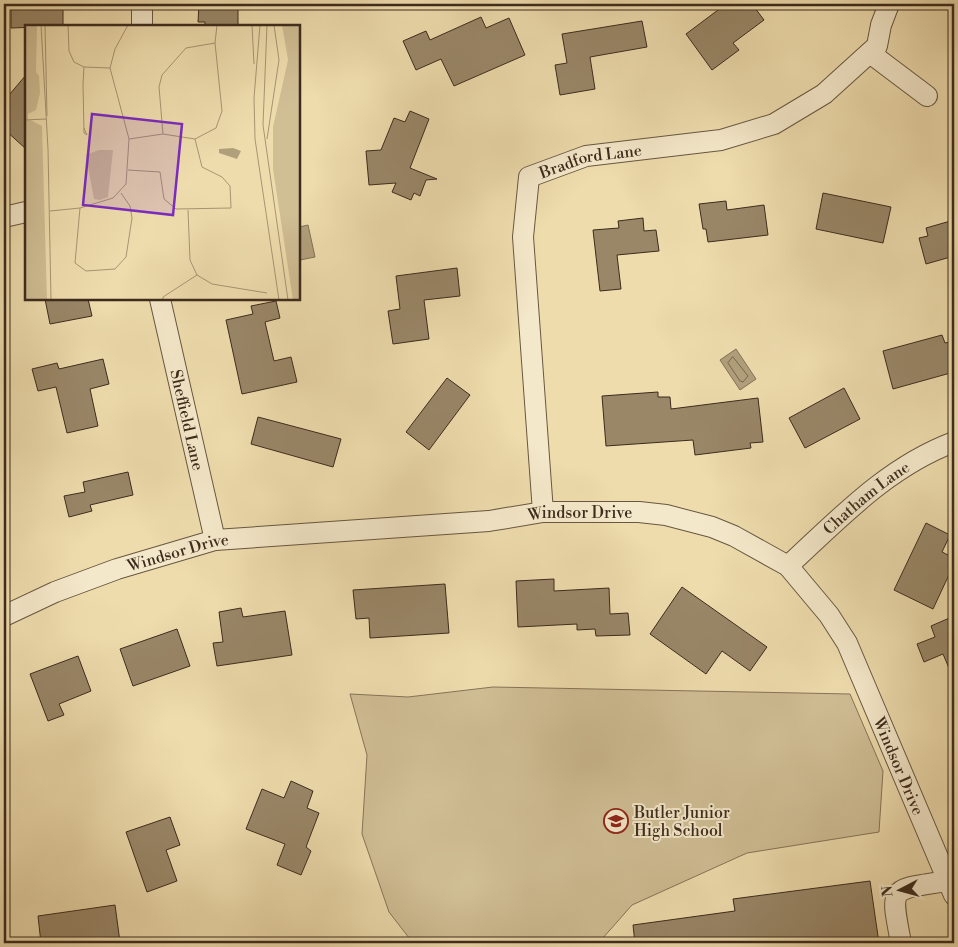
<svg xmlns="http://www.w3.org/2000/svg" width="958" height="947" font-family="'Libre Bodoni',serif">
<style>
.green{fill:#d0be95;stroke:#867459}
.water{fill:#b1a07c;stroke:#827156}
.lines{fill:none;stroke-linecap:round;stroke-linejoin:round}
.shore{stroke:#76664c;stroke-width:1}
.building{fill:#998768;stroke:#3c2b1d}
.minor-casing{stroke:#685741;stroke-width:22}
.minor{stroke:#f4e8ca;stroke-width:20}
.labels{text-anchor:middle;stroke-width:4;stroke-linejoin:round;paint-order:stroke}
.street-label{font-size:16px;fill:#3c2b1d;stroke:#f4e8ca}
.poi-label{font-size:16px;fill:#3c2b1d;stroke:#f4e8ca;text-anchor:start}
.inset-road{fill:none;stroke:#a79573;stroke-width:1}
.view{fill:#7b2cbf;fill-opacity:0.15;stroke:#7b2cbf;stroke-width:2.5}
.inset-edge{fill:none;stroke:#3c2b1d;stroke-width:2.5}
</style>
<rect width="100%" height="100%" fill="#eedcad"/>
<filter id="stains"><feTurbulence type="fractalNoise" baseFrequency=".004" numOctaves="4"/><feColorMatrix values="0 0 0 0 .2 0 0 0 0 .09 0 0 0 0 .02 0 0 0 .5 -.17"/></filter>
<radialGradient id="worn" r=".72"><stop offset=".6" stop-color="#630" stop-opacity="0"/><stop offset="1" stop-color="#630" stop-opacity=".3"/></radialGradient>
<path class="green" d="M493,687L850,694L883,771L879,832L747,853L632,905L602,939L570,943H413L389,912L362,834L367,755L350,694L408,697Z"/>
<g class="water">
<path d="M308,225L315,257L300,260L299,227Z"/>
<path d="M736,349L756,379L740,390L720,360Z"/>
</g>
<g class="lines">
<path class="shore" d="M733,357L748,376L743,382L740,381L728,363Z"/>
</g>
<g class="building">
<path d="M11,4H63V26L11,28Z"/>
<path d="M199,4H238V26H205V22H198Z"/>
<path d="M726,4H752L764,20L733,43L739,50L712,70L686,34Z"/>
<path d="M481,17L486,28L509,18L525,55L454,86L441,59L416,70L403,41L426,31L430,40Z"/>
<path d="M642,21L647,47L590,57L595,89L560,95L555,65L567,63L562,34Z"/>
<path d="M26,75V149L4,129V101Z"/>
<path d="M410,111L429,119L410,168L437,179L426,180L420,196L414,193L411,200L392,192L396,183L369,185L366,151L381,150L394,118L405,122Z"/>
<path d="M823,193L891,207L883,243L816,229Z"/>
<path d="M726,201L727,210L764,205L768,235L708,242L706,229H703L699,204Z"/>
<path d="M643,218L644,231L656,230L659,251L617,255L621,289L600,291L593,230L619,228L618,221Z"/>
<path d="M954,220V256L926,264L919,238L928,236L926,228Z"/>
<path d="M457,268L460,296L424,300L429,339L393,344L388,311L400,309L396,276Z"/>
<path d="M45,299H88L92,316L50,324Z"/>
<path d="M276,301L280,318L265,322L274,361L291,357L297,382L242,394L226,320L253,314L251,306Z"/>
<path d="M942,335L945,343L954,341V372L893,389L883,351Z"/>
<path d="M103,359L109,384L90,389L98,426L67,433L56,387L38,391L32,369L57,363L59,369Z"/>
<path d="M447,378L470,395L429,450L406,432Z"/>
<path d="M844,388L860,419L805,448L789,418Z"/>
<path d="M658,392V397H670L671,409L758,398L763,442L750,443L751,448L695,455L693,440L606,446L602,396Z"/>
<path d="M258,417L341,439L333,467L251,444Z"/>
<path d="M128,472L133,495L90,505L92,511L69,517L64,496L85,492L83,482Z"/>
<path d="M926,523L950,535L942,552L954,558V564L933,609L894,590Z"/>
<path d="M554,579V591L609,588L610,614L628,613L630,635L596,636L595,629L577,630V624L518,627L516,581Z"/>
<path d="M445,584L449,633L370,638L369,618L356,619L353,590Z"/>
<path d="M682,587L767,647L750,671L722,651L706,674L650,634Z"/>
<path d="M241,608L243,617L285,611L292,655L217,666L213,643L223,642L219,612Z"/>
<path d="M954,616V680L943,654L924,662L917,644L935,637L931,626Z"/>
<path d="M177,629L190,666L133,686L120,649Z"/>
<path d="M78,656L91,691L59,704L64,715L48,721L30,674Z"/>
<path d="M291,781L313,791L307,808L319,813L306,847L311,851L301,875L277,865L285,844L246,829L262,789L284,798Z"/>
<path d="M170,817L180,845L166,850L177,881L147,892L126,832Z"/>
<path d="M870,881L879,943H635L633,925L735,911L733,899Z"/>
<path d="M115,905L120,942L41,943L38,916Z"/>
</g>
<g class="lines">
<defs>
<g id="minor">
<path d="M142,26V4"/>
<path d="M870,53L927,96"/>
<path d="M4,217L26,212"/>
<path id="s1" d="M160,299L215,540"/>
<path id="s2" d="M543,512L523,237L529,177L586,156L721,140L774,124L824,94L877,46L881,25L889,4"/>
<path id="s3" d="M788,566C839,519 887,467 954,442"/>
<path id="s4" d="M4,616L55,592L117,569L215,540L489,521L543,512H639L666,515L712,527L734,536L788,566L829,615L847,643L954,895"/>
<path d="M901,943C890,885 889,890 947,881"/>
</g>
</defs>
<use href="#minor" class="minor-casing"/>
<use href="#minor" class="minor"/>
</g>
<defs>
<symbol id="school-ring" viewBox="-11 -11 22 22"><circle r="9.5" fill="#f4e8ca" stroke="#8f2418" stroke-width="1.5"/><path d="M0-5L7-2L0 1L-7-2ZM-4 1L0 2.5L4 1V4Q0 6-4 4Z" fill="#8f2418"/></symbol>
</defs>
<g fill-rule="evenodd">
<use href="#school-ring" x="602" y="807" width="28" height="28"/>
</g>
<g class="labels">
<g class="street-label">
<text dy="6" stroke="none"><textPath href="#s2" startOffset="400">Bradford Lane</textPath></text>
<text dy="6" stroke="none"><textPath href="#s1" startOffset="124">Sheffield Lane</textPath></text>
<text dy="6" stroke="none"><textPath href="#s3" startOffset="104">Chatham Lane</textPath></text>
<text dy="6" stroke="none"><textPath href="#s4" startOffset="591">Windsor Drive</textPath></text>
<text dy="6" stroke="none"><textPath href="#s4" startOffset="186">Windsor Drive</textPath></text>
<text dy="6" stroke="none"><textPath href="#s4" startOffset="1041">Windsor Drive</textPath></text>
</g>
<g class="poi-label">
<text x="634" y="818">Butler Junior<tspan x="634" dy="18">High School</tspan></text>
</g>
</g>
<g transform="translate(25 25)">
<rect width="275" height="275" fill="#eedcad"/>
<path d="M0,0H12L11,47L14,51L15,68L11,85L3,89V94L17,101L22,275H0ZM257,0H275V275H268L248,144V102L263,35ZM74,125H88L83,172L75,175L69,174L61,130Z" fill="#d0be95"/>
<path d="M208,123L216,126L212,134L194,128V124Z" fill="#b1a07c"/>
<path class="inset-road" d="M16,0L23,124L26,275M20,0L22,91M43,0L44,26L49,37L59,42L85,43M227,0L229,39M235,0L229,73L230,114L254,275M242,0L238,100L263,275M0,95L21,94M59,103L62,110L59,108L58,59L59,42M138,109L134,62L137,50L161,23L190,18M104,114L138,109L170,114L191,103L197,86L190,18L192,0M242,114L254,35L249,0M103,145L135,147L139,174L151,184L206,183L205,161L197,152L177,142L170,114M55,183L50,238L61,246L90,244L101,232L107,193L105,181L96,168M163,185L165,235L172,250L187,259L242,268M25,186L55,183L88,173L101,159L104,114L85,43L90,24L103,0M138,275V272L172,250"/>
<path class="view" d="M67,89L157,99L148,190L58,180Z"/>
<rect width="275" height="275" class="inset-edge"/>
</g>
<rect width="958" height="947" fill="none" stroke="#eedcad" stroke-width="20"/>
<rect x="5" y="5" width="948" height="937" fill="none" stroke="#3c2b1d" stroke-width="2.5"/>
<rect x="10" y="10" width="938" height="927" fill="none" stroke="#3c2b1d"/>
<g transform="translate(900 890) rotate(264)" stroke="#f4e8ca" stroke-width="4" paint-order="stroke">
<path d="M0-4L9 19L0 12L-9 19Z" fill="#3c2b1d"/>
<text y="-8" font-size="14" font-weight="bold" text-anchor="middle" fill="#3c2b1d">N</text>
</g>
<rect width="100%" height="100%" filter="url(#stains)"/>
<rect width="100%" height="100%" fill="url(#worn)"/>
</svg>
